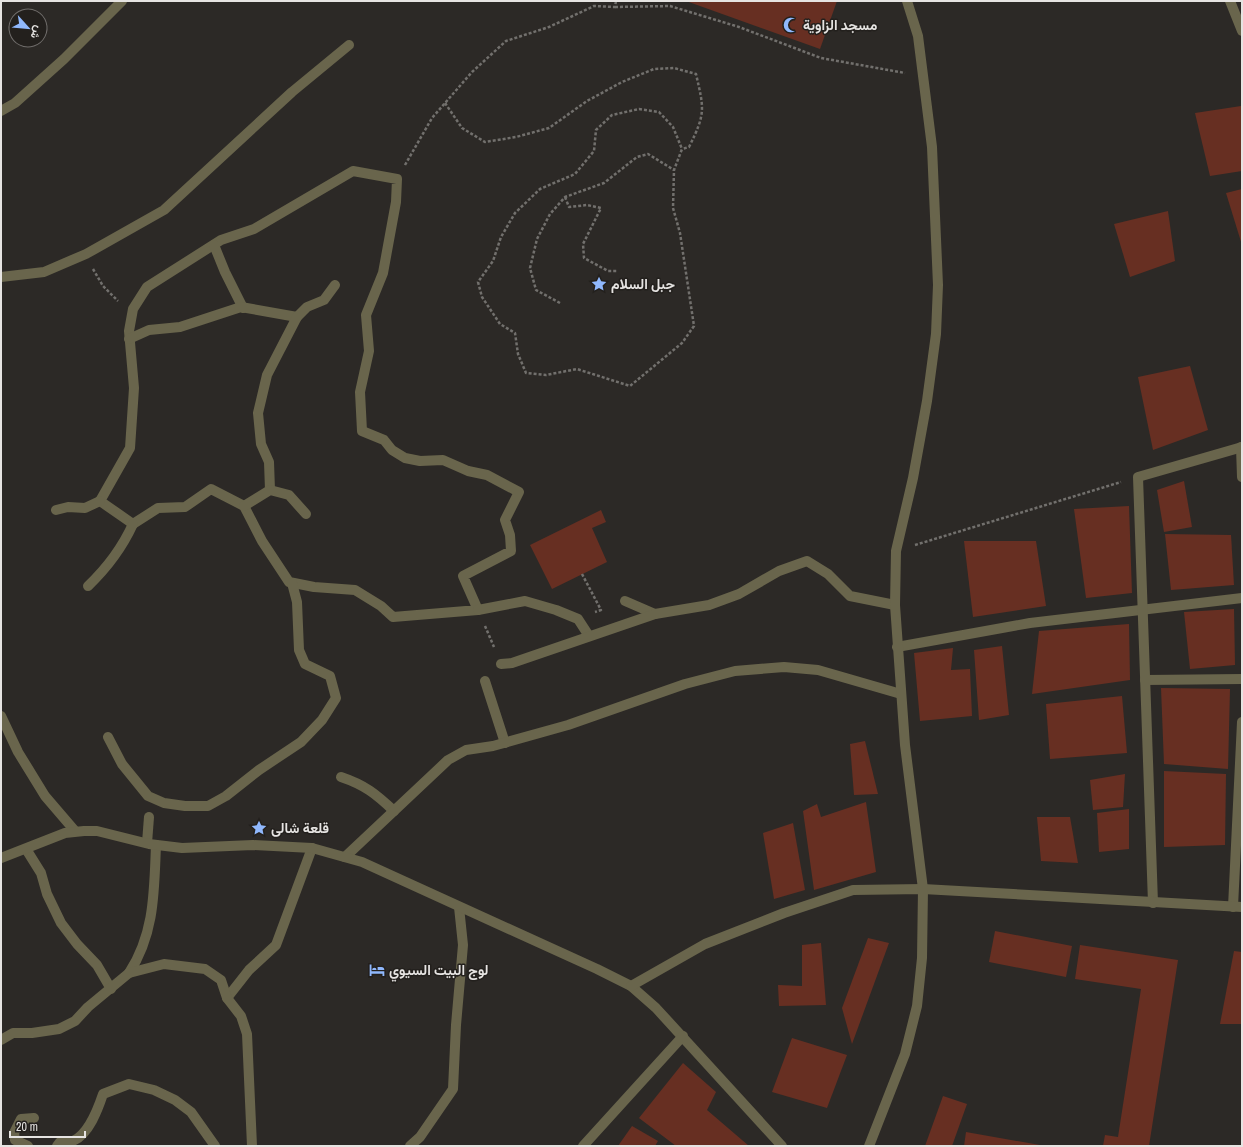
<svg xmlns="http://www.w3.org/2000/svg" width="1243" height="1147" font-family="'Archivo Narrow',Vazirmatn,sans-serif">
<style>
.building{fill:#672f22}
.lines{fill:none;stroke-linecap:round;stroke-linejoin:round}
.path{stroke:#72706d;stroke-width:2.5;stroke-dasharray:3 2;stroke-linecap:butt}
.service{stroke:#69654c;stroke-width:10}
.minor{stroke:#69654c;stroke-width:10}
.labels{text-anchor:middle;stroke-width:3;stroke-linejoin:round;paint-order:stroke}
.poi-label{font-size:14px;font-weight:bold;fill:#e6e4e2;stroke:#23201d;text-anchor:start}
</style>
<rect width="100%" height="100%" fill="#2c2926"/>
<g class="building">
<path d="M686,1H837L820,49Z"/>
<path d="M1241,106L1242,171L1210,176L1195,113Z"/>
<path d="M1242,189V245L1226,193Z"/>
<path d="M1168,211L1175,261L1130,277L1114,224Z"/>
<path d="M1190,366L1208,430L1153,450L1138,377Z"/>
<path d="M1184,481L1192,527L1164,532L1157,490Z"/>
<path d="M1129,506L1132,593L1086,598L1074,509Z"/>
<path d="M601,510L606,522L592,528L607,562L552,589L530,545Z"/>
<path d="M1165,534L1231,535L1234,585L1171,590Z"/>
<path d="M964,541H1036L1046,606L973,617Z"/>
<path d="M1234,609L1235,665L1190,669L1184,612Z"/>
<path d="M1129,624L1130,680L1032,694L1039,631Z"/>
<path d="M1002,646L1009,715L979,720L974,650Z"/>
<path d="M953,648L951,670L970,669L972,716L920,721L914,653Z"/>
<path d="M1161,688L1230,689L1228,769L1164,764Z"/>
<path d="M1122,696L1127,753L1050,759L1046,704Z"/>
<path d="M865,741L878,794L854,795L850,744Z"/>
<path d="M1164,771L1226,774L1225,845L1164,847Z"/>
<path d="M1125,774L1123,807L1093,810L1090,780Z"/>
<path d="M866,802L876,872L814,890L803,811L817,804L821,817Z"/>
<path d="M1129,809V849L1099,852L1097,813Z"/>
<path d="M1037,817H1070L1078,863L1041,861Z"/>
<path d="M793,823L805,890L774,899L763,833Z"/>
<path d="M995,931L1072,946L1066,977L989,962Z"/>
<path d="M868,938L889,943L852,1044L842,1008Z"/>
<path d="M821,943L826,1005L779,1006L778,985L802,986V945Z"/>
<path d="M1080,945L1178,960L1149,1146H1103L1105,1135L1118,1137L1141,989L1075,979Z"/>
<path d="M1234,951L1242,952V1024H1220Z"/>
<path d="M792,1038L847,1055L827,1108L772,1092Z"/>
<path d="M683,1063L716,1092L707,1110L749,1146H676L639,1118Z"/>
<path d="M943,1096L967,1104L952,1146H925Z"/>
<path d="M632,1126L658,1141L655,1146H618Z"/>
<path d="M966,1132L1040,1145V1146H964Z"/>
</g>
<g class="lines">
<g class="path">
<path d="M615,7L670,6L739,27L821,58L905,73"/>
<path d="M445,103L462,128L485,142L516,137L549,128L587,101L622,82L654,69L674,68L696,74C704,109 706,113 689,147L682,149"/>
<path d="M639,109L659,112L673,127L682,149L674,170L673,208L680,233L694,326L682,343L630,386L577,369L546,375L526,373L518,354L515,333L500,324L482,297L478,282L493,261L501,237L515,213L540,189L575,174L594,151L596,130L612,115Z"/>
<path d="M405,165L432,118L472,72L506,41L549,27L594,6L615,7L616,1"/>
<path d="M565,197L569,207L587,205L601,208L583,244L584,258L608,271H617"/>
<path d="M93,269L103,286L118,301"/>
<path d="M560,303L536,290L530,268L537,239L550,214L565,197L604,183L637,157L648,154L674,170"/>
<path d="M915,545L1121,482"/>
<path d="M582,574L601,610L595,612"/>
<path d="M485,626L494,647"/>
</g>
<g class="service">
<path d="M353,171L397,179L396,202L383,273L366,315L369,351L360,392L362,431L384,440L392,450L405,458L420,461L443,460L468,471L487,475L519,492L505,520L510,535L511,551L463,576L478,610L393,617L381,606L355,590L314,587L289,582L262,541L244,506L211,489L185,507L158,508L133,524L100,501L130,448L134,388L129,331L133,309L147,287L221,240L254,229Z"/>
<path d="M214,245L225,272L243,308"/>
<path d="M129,339L149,330L180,327L241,307L297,317"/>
<path d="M270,490L269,462L261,444L258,413L267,375L297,317L307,307L324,300L335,285"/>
<path d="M244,506L270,490L289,495L306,514"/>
<path d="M56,510L68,507L85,508L100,501"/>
<path d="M88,586C108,567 122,548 133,524"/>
<path d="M485,681L505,743"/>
<path d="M108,737L122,764L148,796L164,803L185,806H208L226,796L259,770L301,742L322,720L336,698L330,676L305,664L299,650L297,602L292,583"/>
<path d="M341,777C365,785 376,794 394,811"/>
<path d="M147,843L149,817"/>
<path d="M26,849L41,873L47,894L61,923L77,944L97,965L111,989"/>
<path d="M129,973C155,933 154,891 156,845"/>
<path d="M227,998L249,970L276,945L312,848"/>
<path d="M1,1040L13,1033H32L59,1029L75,1021L88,1007L129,973L164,964L205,969L221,980L227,998L241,1016L247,1034L252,1146"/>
<path d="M28,1146L15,1140L14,1133L21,1119L34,1118"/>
<path d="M57,1146L60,1142C64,1142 69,1143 73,1141C89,1134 98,1109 103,1094L129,1084L154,1090L175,1100L191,1112L215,1146"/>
<path d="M410,1146L420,1137L453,1089L456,1025L463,945L459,907"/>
</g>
<g class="minor">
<path d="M1230,1L1242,31"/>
<path d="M1,111L15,103L64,59L122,1"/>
<path d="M1,277L44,272L86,254L164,210L292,92L349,45"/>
<path d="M1241,447L1242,477"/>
<path d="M625,601L655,614"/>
<path d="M478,610L525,601L556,610L578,619L589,636"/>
<path d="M897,647L1030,623L1242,598"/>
<path d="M501,664L512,663L655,614L709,605L739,594L779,571L807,561L828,574L850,596L895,605"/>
<path d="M1145,680L1242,679"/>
<path d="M1,716L18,752L45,796L75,831"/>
<path d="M345,857L448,760L466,750L493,746L568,725L685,684L735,671L784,667L818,670L901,694"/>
<path d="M1,858L65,833L84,831H97L149,844L182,848L253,845L312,848L362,862L597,969L631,986L656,1008L782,1146"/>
<path d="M1153,903L1138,477L1242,447"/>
<path d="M1233,907L1242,722"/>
<path d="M631,986L705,944L784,913L853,890L923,889L1242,907"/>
<path d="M583,1146L683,1036"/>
<path d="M869,1146L905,1054L917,1006L922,958L923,889L905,745L895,605L896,551L913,478L927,401L936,334L938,285L932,147L918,36L907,1"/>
</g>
</g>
<defs>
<symbol id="mosque-bare" viewBox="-9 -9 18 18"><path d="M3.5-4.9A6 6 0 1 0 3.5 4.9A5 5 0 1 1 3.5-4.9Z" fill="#90b8fd" stroke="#23201d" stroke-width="2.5" paint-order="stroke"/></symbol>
<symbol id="sight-bare" viewBox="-9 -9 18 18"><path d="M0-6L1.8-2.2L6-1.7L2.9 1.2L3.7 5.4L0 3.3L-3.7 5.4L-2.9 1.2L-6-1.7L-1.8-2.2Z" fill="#90b8fd" stroke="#23201d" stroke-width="2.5" paint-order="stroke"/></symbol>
<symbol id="hotel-bare" viewBox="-9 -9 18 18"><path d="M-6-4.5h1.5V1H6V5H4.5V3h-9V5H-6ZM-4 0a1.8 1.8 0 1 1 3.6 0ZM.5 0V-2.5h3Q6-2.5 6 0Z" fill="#90b8fd" stroke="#23201d" stroke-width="2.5" paint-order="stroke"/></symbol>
</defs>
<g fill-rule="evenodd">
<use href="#mosque-bare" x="780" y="14" width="22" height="22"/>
<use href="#sight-bare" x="588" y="273" width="22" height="22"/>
<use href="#sight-bare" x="248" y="817" width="22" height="22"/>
<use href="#hotel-bare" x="366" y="959" width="22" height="22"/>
</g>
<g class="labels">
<g class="poi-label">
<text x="803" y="30">مسجد الزاوية</text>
<text x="611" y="289">جبل السلام</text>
<text x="271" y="833">قلعة شالى</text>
<text x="389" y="975">لوج البيت السيوي</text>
</g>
</g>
<rect width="1243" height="1147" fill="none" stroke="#e6e4e2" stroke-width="4"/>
<g transform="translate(28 28) rotate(117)"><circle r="19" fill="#23201d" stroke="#716e6c"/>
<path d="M0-3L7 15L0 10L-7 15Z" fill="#90b8fd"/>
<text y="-6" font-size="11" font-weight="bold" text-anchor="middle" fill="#e6e4e2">ش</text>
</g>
<path d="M10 1131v6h75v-6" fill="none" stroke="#e6e4e2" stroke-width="2"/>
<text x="16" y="1131" font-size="12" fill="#e6e4e2" stroke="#23201d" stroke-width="3" paint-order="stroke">20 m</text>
</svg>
